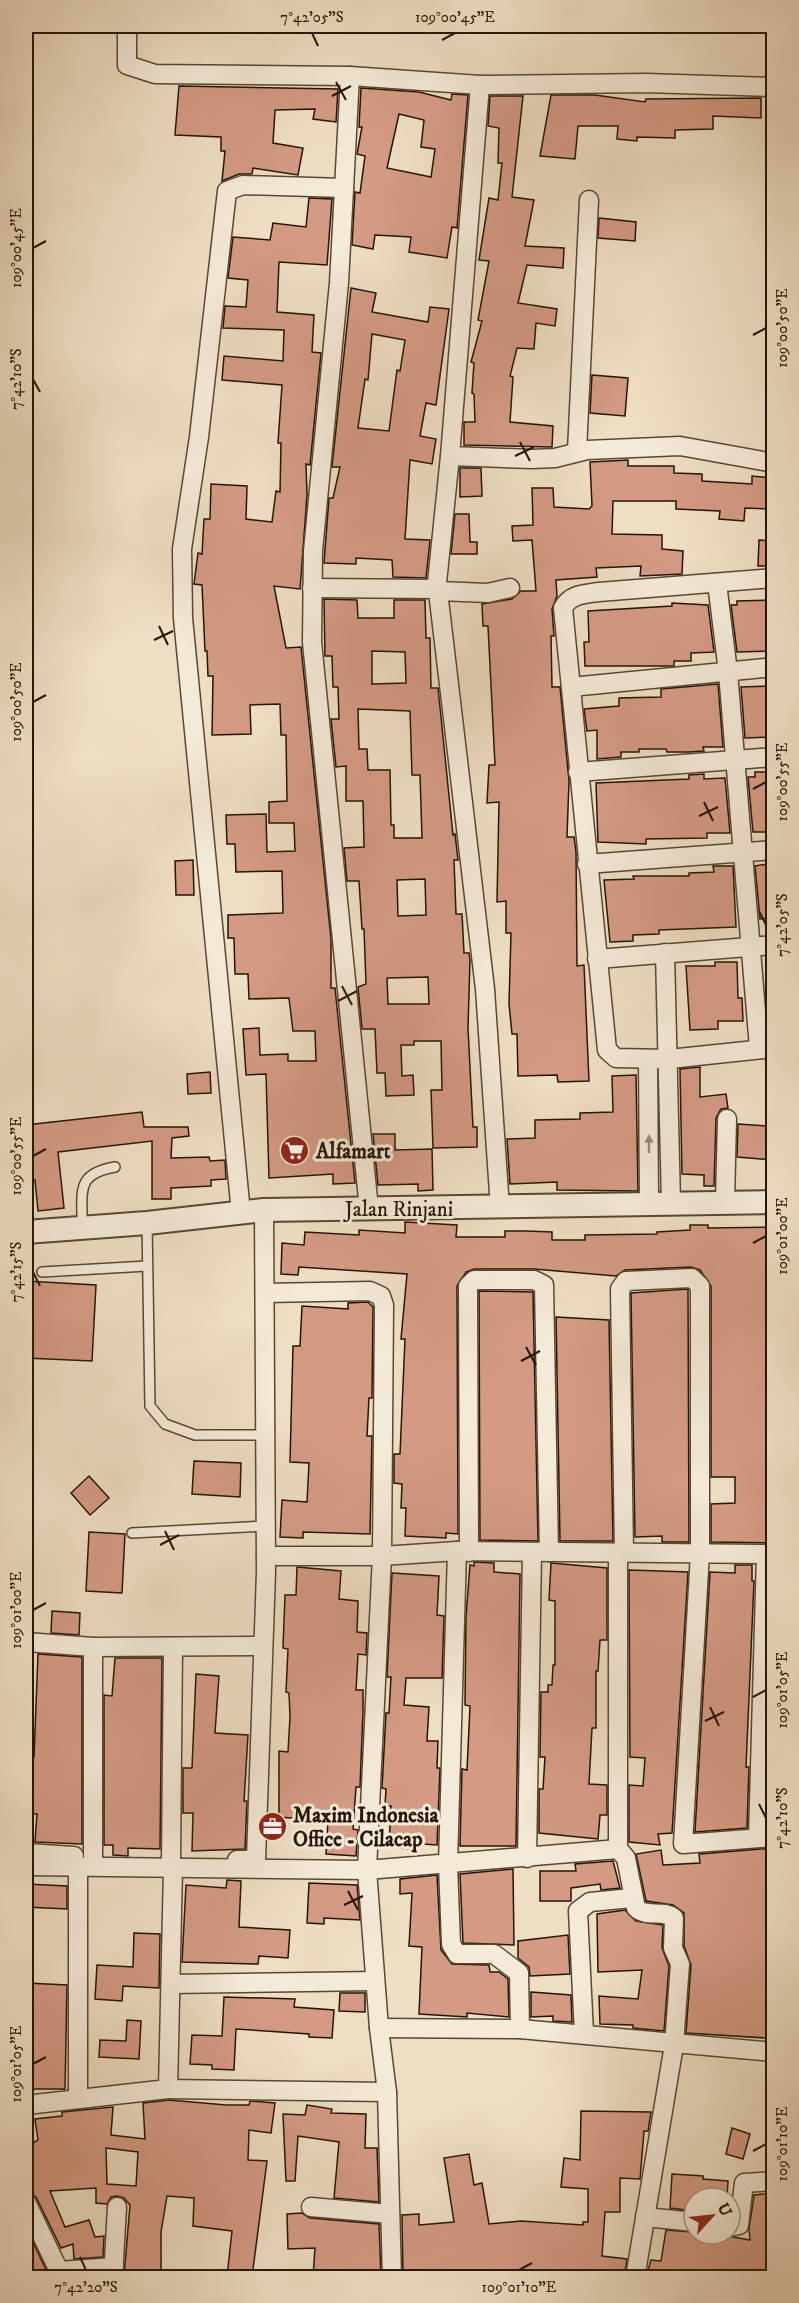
<svg xmlns="http://www.w3.org/2000/svg" width="799" height="2303" font-family="'IM FELL DW Pica',serif">
<style>
.building{fill:#d49a84;stroke:#261505;stroke-width:1.5;fill-rule:evenodd}
.lines{fill:none;stroke-linecap:round;stroke-linejoin:round}
.service-casing{stroke:#584734;stroke-width:12}
.minor-casing{stroke:#584734;stroke-width:21}
.tertiary-casing{stroke:#584734;stroke-width:26}
.service{stroke:#f4ead8;stroke-width:9}
.minor{stroke:#f4ead8;stroke-width:18}
.tertiary{stroke:#f4ead8;stroke-width:22}
.oneway{fill:#978a79}
.ticks{fill:none;stroke:#261505;stroke-width:2}
.labels{text-anchor:middle;stroke-width:6;stroke-linejoin:round;paint-order:stroke}
.poi-label{font-size:21px;font-weight:bold;fill:#261505;stroke:#f4ead8;text-anchor:start}
.street-label{font-size:21px;fill:#261505;stroke:#f4ead8}
.neatline{fill:none;stroke:#261505;stroke-width:2}
.ticks-label{font-size:15px;text-anchor:middle;fill:#261505}
</style>
<rect width="100%" height="100%" fill="#eedec3"/>
<filter id="stains"><feTurbulence type="fractalNoise" baseFrequency=".00333" numOctaves="4"/><feColorMatrix values="0 0 0 0 .2 0 0 0 0 .09 0 0 0 0 .02 0 0 0 .5 -.17"/></filter>
<radialGradient id="worn" r=".72"><stop offset=".6" stop-color="#630" stop-opacity="0"/><stop offset="1" stop-color="#630" stop-opacity=".3"/></radialGradient>
<g class="building">
<path d="M179,86L338,89L336,122L313,119L315,109L275,110L273,143L303,148L298,175L253,168L252,174H239L222,181L225,151H221V137L175,135Z"/>
<path d="M361,88L419,92L451,100L452,94L468,95L457,228L452,227L447,258L409,252L411,237L375,235L373,249L352,245L355,192L360,193L365,156L357,154L362,127H359ZM399,114L424,120L421,147L435,149L431,177L387,168Z"/>
<path d="M551,95H595L645,102L646,99L761,98V118L713,116V129L675,130V138L637,137V141L617,139L618,126H578L575,159L540,156Z"/>
<path d="M490,96H523L512,197L534,200L525,246L564,248L563,268L527,265L518,303L557,309L555,326L536,323L534,349L517,348L510,376L513,377L510,422L553,426L552,447L464,445V422H475L474,394L472,393L474,363L471,362L482,321L478,320L489,261L479,260L489,198L498,200L502,163H498L499,128L488,126Z"/>
<path d="M309,198L332,199L327,265L279,262L277,312L314,315L312,352L321,353L310,465L306,464L307,495L301,577L300,589L274,586L286,648L301,647L331,939V988H335L355,1183L333,1184V1174L269,1178L266,1074L246,1075L243,1029L259,1028L260,1055L288,1054V1061H316L315,1031H293L289,998L249,999L248,974H235L234,938H228V915L283,913L282,871L236,872L235,844H227L226,815L266,814L267,852L295,851L294,823H269V802L287,801L286,735H281L280,704L250,705L251,734L212,735L213,676H208L207,651H205L202,585L194,584L198,553L202,554L204,519H210L211,484L247,486L246,519L272,522L276,491L280,492L281,443H278L282,385L222,380L224,356L283,361L284,330L223,328L225,306L246,307L248,280L228,278L233,237L270,240L273,223L306,227Z"/>
<path d="M599,218L636,222L635,241L598,238Z"/>
<path d="M351,288L376,293L372,312L428,322L430,307L449,309L436,405L426,403L420,436L436,439L432,464L410,460L405,539L430,540L426,578L393,577L392,560L356,558V564L324,563L329,498H333L340,467H332ZM372,334L405,340L400,371L397,370L389,431L358,428L365,379L368,380Z"/>
<path d="M592,375L628,378L625,416L590,413Z"/>
<path d="M628,460V466H674V473L702,474V481L752,484V476L773,478L771,509L745,508L744,521L719,519L720,511L676,509V501H613L612,534L662,535V549L683,551L682,574L640,576L641,566L596,568L597,577L556,580L557,596L552,609L554,636H551L552,687H560L569,781L567,837H574L576,852L577,966L584,965L589,1081L558,1082L557,1075L518,1076L517,1034H512L509,1004L511,933H506V901L497,902L499,802L487,803L489,765H495L488,626H483L482,604L512,599L521,591H536L532,540L513,541L512,526L533,525L532,488H553L554,507L589,509L592,506L590,462Z"/>
<path d="M460,468H481L482,496L460,497Z"/>
<path d="M455,514H469L470,542H477V554H451Z"/>
<path d="M759,540L774,541V566H758Z"/>
<path d="M324,599L357,600L358,618H394V600H425L426,638H430L431,688H438L453,835L455,834L458,860H454L456,914H462L464,953H469L470,960L468,1028L473,1127H477V1147L433,1148L431,1090H442L441,1041H414V1045H401L402,1076L413,1075L414,1095L386,1096L385,1073H377L375,1029H362L358,987L366,984L364,929H362L359,881H347L344,848L364,847L363,801H346V766L336,767L331,719H339L338,687H333L332,656H325ZM372,651L405,652L406,683L372,684ZM358,709L410,711L412,775H420L422,838H394V825H391L390,770H368L367,749H359ZM425,879L426,915L398,916L397,880ZM428,977L429,1004H388L387,978Z"/>
<path d="M774,600V651L737,652L731,605H737V601Z"/>
<path d="M672,603L708,605L714,652L691,653V661H674V666H585L584,642H589L588,611L672,606Z"/>
<path d="M718,684L723,747H703L704,751L689,752H667L666,749H639V752H621V757L597,759V730L587,731L584,709L619,706V698L661,697V689Z"/>
<path d="M774,686V737L745,738L741,687Z"/>
<path d="M755,772H772L774,832H753L748,777H755Z"/>
<path d="M704,774V779L725,778L730,833H707V838L646,839V844L598,842L596,783L689,779V775Z"/>
<path d="M193,860L194,895H176L175,861Z"/>
<path d="M774,863V918L760,919L755,866Z"/>
<path d="M713,866H733L736,927L659,930V934L633,935V941L610,942L604,880L634,879L633,876H689V873L714,872Z"/>
<path d="M715,962H737L738,998H742L743,1021H718V1029L690,1030L686,966H715Z"/>
<path d="M700,1067V1097L726,1094L728,1108L721,1109L716,1118L714,1186H704V1175L682,1174L680,1069Z"/>
<path d="M210,1072L211,1093L188,1094L187,1074Z"/>
<path d="M636,1075L638,1191L557,1190V1182L510,1184L507,1139L535,1138V1120L580,1119V1113L613,1112L612,1076Z"/>
<path d="M142,1112L144,1127H188L189,1136L172,1138L171,1158L209,1157L210,1161L225,1160L226,1179L211,1180V1186L171,1188V1199H152V1141L58,1152L64,1208L38,1211L35,1180L26,1181V1125Z"/>
<path d="M738,1124L766,1126V1131L774,1130V1160L737,1157Z"/>
<path d="M373,1134H395V1150L432,1149L433,1190L418,1191V1184L378,1185Z"/>
<path d="M405,1222L457,1225L456,1237H505V1231H527L552,1232V1240H585V1235L657,1234V1232L690,1230V1225H708V1228L774,1227V1263H770L772,1360H769V1390H773V1472H770L772,1543L711,1542V1504L735,1503V1477H711V1286L700,1270L691,1267L625,1270L616,1276L534,1269H474L466,1272L457,1286L458,1534L446,1533V1538L405,1536L406,1508H401L402,1484L394,1483V1454H400L405,1339H401L407,1274L299,1267L298,1275L281,1274L282,1243L304,1245L305,1232L359,1235V1230L405,1233Z"/>
<path d="M26,1281L96,1285L92,1361L26,1358Z"/>
<path d="M688,1289L689,1542H662V1536L635,1537L631,1293Z"/>
<path d="M479,1291L533,1292L538,1541L480,1540Z"/>
<path d="M368,1302L373,1307L372,1398H369L367,1436H372L370,1534L303,1532V1538L280,1537L282,1500L307,1502L309,1463L290,1462L293,1346H300L302,1306L348,1309V1303Z"/>
<path d="M556,1317L609,1320L613,1541H560Z"/>
<path d="M194,1461L241,1463L240,1497L192,1494Z"/>
<path d="M89,1476L109,1498L90,1515L71,1493Z"/>
<path d="M89,1532L125,1534L122,1593L86,1591Z"/>
<path d="M474,1562L494,1563V1572L520,1574L516,1846H460L462,1769L467,1770L470,1706L465,1705L466,1617L470,1565L474,1566Z"/>
<path d="M551,1563L607,1568V1640H600L598,1671H596V1728H592L589,1784L607,1785V1815H600L598,1839L539,1833V1789H543L545,1757H540L541,1692H548V1685H552L553,1665H555V1601L549,1600Z"/>
<path d="M735,1565H752V1581H754L746,1767H749L747,1828L695,1832L710,1572L735,1573Z"/>
<path d="M297,1567L341,1571L339,1599L358,1601L357,1632L367,1633L366,1655L358,1654L356,1690H363V1712L360,1787H356L353,1829L358,1830L356,1856L326,1854L328,1821L279,1817V1751L288,1752L290,1717L289,1693L286,1692L288,1649L283,1648L285,1595H296Z"/>
<path d="M629,1570L688,1572L672,1833L658,1834L660,1845L629,1842V1785L643,1786L645,1758L630,1757Z"/>
<path d="M392,1573L439,1576L437,1615L444,1616L442,1678H406L404,1705L429,1707L427,1741H438L437,1768H440L437,1845L410,1843V1849L389,1847L391,1806H385L386,1789L382,1788L386,1713H389L391,1677H387Z"/>
<path d="M52,1611L80,1613L79,1635L51,1633Z"/>
<path d="M38,1654L82,1657V1844L35,1842L37,1814H32V1771H30L31,1757H34Z"/>
<path d="M115,1658H162L160,1849L128,1848V1856L113,1855V1845H104V1695L112,1696Z"/>
<path d="M196,1674L219,1676L215,1733L248,1735L244,1801H247L245,1849L192,1851L193,1813H183V1768H192Z"/>
<path d="M774,1848V2027H767L766,2038L686,2033L691,1965L684,1946V1913L673,1905L646,1901L636,1854L661,1850L663,1865L700,1863L699,1854Z"/>
<path d="M613,1861L620,1888L601,1890L600,1884L571,1888V1901H540V1871H576L575,1864Z"/>
<path d="M513,1869L514,1945L463,1943L460,1874Z"/>
<path d="M437,1875L441,1950L452,1964L489,1965L490,1972H499L508,1979L509,2017L467,2013V2017L419,2014L422,1947L409,1946L412,1893L400,1894V1879Z"/>
<path d="M227,1880L241,1881L239,1927L290,1930L288,1958L259,1956L258,1964L182,1962L186,1885L226,1888Z"/>
<path d="M309,1883L357,1885L360,1920L324,1918V1924L307,1923Z"/>
<path d="M26,1884L67,1886V1909L26,1907Z"/>
<path d="M625,1910L636,1921L663,1925L662,1948L669,1966L664,2031L633,2028V2025L600,2024L599,1996L638,1999L642,1970L598,1972L597,1914Z"/>
<path d="M134,1933L160,1934L159,1988L123,1986L122,2001L95,1999L97,1965L133,1967Z"/>
<path d="M568,1935L570,1974L530,1976L529,1967L518,1958V1941Z"/>
<path d="M26,1983L67,1985L65,2089H31L32,2066H26Z"/>
<path d="M531,1992L571,1995L572,2022L553,2021V2016L531,2017Z"/>
<path d="M340,1993H365V2012L339,2011Z"/>
<path d="M224,1997L295,1999L294,2007L334,2010L332,2038L309,2037V2034L236,2029L234,2070L212,2069V2065L190,2064L192,2035L222,2036Z"/>
<path d="M127,2020L141,2021L139,2059L99,2057L100,2040L126,2041Z"/>
<path d="M169,2100L226,2105H249L250,2101L275,2103L271,2133L249,2130L248,2160L267,2161L252,2277H227L232,2231L193,2226L194,2198L167,2196L161,2232V2275L124,2277L130,2205L124,2198L117,2196L111,2197L107,2204L96,2203V2188L50,2191L65,2227L89,2220L95,2237L104,2236L103,2257L74,2259L73,2244L61,2248L36,2197L26,2191V2147L38,2140L35,2119L62,2116V2112L113,2107L111,2135L145,2139L143,2103ZM106,2148L138,2152L136,2186L107,2184Z"/>
<path d="M307,2105L332,2109L331,2113L366,2114L365,2148H377L379,2202L334,2198L339,2142L298,2136L295,2181H286L283,2114L305,2115Z"/>
<path d="M581,2111L651,2112L648,2131H644L640,2179L620,2178V2212H605L602,2256L627,2259L624,2277H403L402,2215L419,2214V2225L454,2222L444,2158L469,2154L474,2185L482,2183L489,2224L521,2221L583,2225V2222H588V2189L561,2187L564,2158L580,2160Z"/>
<path d="M732,2128L750,2134L743,2159L726,2154Z"/>
<path d="M672,2174L703,2176V2179L728,2181L727,2198H694V2211L670,2208Z"/>
<path d="M774,2193V2277H646L651,2260L661,2261L666,2230L717,2234L750,2240L749,2229L754,2195Z"/>
<path d="M302,2213L310,2218L379,2224L381,2277H313L315,2248L288,2249L287,2214Z"/>
<path d="M26,2227L49,2276L50,2277H26Z"/>
</g>
<g class="lines">
<defs>
<g id="service">
<path d="M147,1223L150,1406L165,1424L195,1435H266"/>
<path d="M82,1228C83,1193 74,1174 115,1167"/>
<path d="M42,1272L147,1266"/>
<path d="M132,1533L266,1526"/>
</g>
<g id="minor">
<path d="M127,26V65L155,74L350,76L480,85L646,83L774,87"/>
<path d="M350,76L339,283L313,551L312,642L369,1209"/>
<path d="M480,85L450,456L532,459L555,458L587,450L680,446L774,463"/>
<path d="M577,451L589,200"/>
<path d="M450,456L437,583L485,989L500,1208"/>
<path d="M774,578L599,592C585,594 570,594 563,608L607,1050L616,1058L669,1059L774,1048"/>
<path d="M717,583L728,672L759,1048"/>
<path d="M312,588L438,589"/>
<path d="M438,591L488,593L510,588"/>
<path d="M571,687L774,667"/>
<path d="M578,772L774,757"/>
<path d="M587,864L774,850"/>
<path d="M665,953L671,1203"/>
<path d="M597,959L774,945"/>
<path d="M648,1059L649,1203"/>
<path d="M725,1202L727,1119"/>
<path d="M241,1213L183,618L182,549L199,437L227,191L243,185L344,188"/>
<path d="M457,1551L448,1864L451,1944L457,1954H494L519,1973L520,2029"/>
<path d="M469,1552L468,1286L474,1280H534L544,1285L549,1552"/>
<path d="M618,1553V1849L626,1858L636,1908C646,1918 664,1909 674,1918L673,1948L680,1964L674,2045L635,2278"/>
<path d="M624,1553L620,1289L626,1281L692,1278L700,1286V1553L683,1844L774,1837"/>
<path d="M266,1556H382L457,1551L774,1554"/>
<path d="M26,1642L93,1647L263,1646"/>
<path d="M93,1647V1858"/>
<path d="M758,1838L766,1555"/>
<path d="M26,1853L74,1856"/>
<path d="M527,1858L532,1552"/>
<path d="M171,1860L173,1647"/>
<path d="M237,1860H256L266,1572L264,1210"/>
<path d="M26,1866L367,1870L382,1556L384,1305L381,1296L370,1291L266,1293"/>
<path d="M78,1868V2099"/>
<path d="M171,1984L375,1981"/>
<path d="M379,2028L520,2029L774,2052"/>
<path d="M584,2034L578,1911L590,1902L632,1898"/>
<path d="M168,2089L387,2092L379,2028L367,1870L618,1849"/>
<path d="M387,2092L392,2278"/>
<path d="M26,2105L168,2089L173,1868"/>
<path d="M26,2202L59,2271L114,2267"/>
<path d="M311,2207L390,2214"/>
<path d="M645,2217L694,2222"/>
<path d="M730,2227L739,2225L744,2183L774,2181"/>
<path d="M113,2278L117,2207"/>
</g>
<path id="tertiary" d="M26,1232L147,1223L264,1210L774,1202"/>
</defs>
<use href="#service" class="service-casing"/>
<use href="#minor" class="minor-casing"/>
<use href="#tertiary" class="tertiary-casing"/>
<use href="#service" class="service"/>
<use href="#minor" class="minor"/>
<use href="#tertiary" class="tertiary"/>
</g>
<defs><path id="oneway-solid" d="M-6-.8H1V-3.2L6.5 0L1 3.2V.8H-6Z" transform="scale(1.5)"/></defs>
<use class="oneway" href="#oneway-solid" transform="translate(649 1144) rotate(-90)"/>
<path class="ticks" d="M312,33L318,46M442,40L455,33M336,82L346,100M332,96L351,86M33,248L46,241M753,335L766,328M33,379L40,392M520,442L530,461M515,456L534,447M159,626L168,645M154,640L173,631M33,702L46,695M753,789L766,782M704,802L713,821M699,816L718,807M759,911L766,925M342,986L352,1005M338,1001L357,991M33,1156L46,1149M753,1243L766,1236M33,1272L40,1286M526,1347L536,1365M521,1361L540,1351M165,1531L174,1550M160,1545L179,1535M33,1610L46,1603M753,1697L766,1690M710,1707L719,1726M705,1721L724,1712M759,1804L766,1818M348,1891L358,1910M344,1905L363,1896M33,2064L46,2057M753,2151L766,2144M80,2257L86,2270M519,2270L532,2263"/>
<defs>
<symbol id="supermarket-disc" viewBox="-11 -11 22 22"><circle r="9.5" fill="#8f2418" stroke="#f4ead8"/><path d="M-6-5.5h2.5l.6 2H6L4.5 2H-2.5L-4.4-4H-6ZM-1.5 3.2a1.3 1.3 0 1 0 .1 0ZM3 3.2a1.3 1.3 0 1 0 .1 0Z" fill="#fff"/></symbol>
<symbol id="office-disc" viewBox="-11 -11 22 22"><circle r="9.5" fill="#8f2418" stroke="#f4ead8"/><path d="M-6-3h4V-5.5h4V-3h4V5H-6ZM-1-4.5V-3h2v-1.5ZM-6 0V1H6V0Z" fill="#fff"/></symbol>
</defs>
<g fill-rule="evenodd">
<use href="#supermarket-disc" x="278" y="1134" width="33" height="33"/>
<use href="#office-disc" x="256" y="1810" width="33" height="33"/>
</g>
<g class="labels">
<g class="poi-label">
<text x="316" y="1158">Alfamart</text>
<text x="293" y="1822">Maxim Indonesia<tspan x="293" dy="24">Office - Cilacap</tspan></text>
</g>
<g class="street-label">
<text x="399" y="1216">Jalan Rinjani</text>
</g>
</g>
<rect width="799" height="2303" fill="none" stroke="#eedec3" stroke-width="66"/>
<g transform="translate(712 2216) rotate(63)"><circle r="28" fill="#f4ead8" stroke="#a29584" stroke-width="1.5"/>
<path d="M0-4.5L10 22L0 15L-10 22Z" fill="#8f2418"/>
<text y="-9" font-size="16" font-weight="bold" text-anchor="middle" fill="#261505">U</text>
</g>
<rect x="33" y="33" width="733" height="2237" class="neatline"/>
<g class="ticks-label">
<text x="312" y="22">7°42'05"S</text>
<text x="455" y="22">109°00'45"E</text>
<text transform="translate(16 248) rotate(-90)" y="5">109°00'45"E</text>
<text transform="translate(782 328) rotate(-90)" y="5">109°00'50"E</text>
<text transform="translate(16 379) rotate(-90)" y="5">7°42'10"S</text>
<text transform="translate(16 702) rotate(-90)" y="5">109°00'50"E</text>
<text transform="translate(782 782) rotate(-90)" y="5">109°00'55"E</text>
<text transform="translate(782 925) rotate(-90)" y="5">7°42'05"S</text>
<text transform="translate(16 1156) rotate(-90)" y="5">109°00'55"E</text>
<text transform="translate(782 1236) rotate(-90)" y="5">109°01'00"E</text>
<text transform="translate(16 1272) rotate(-90)" y="5">7°42'15"S</text>
<text transform="translate(16 1610) rotate(-90)" y="5">109°01'00"E</text>
<text transform="translate(782 1690) rotate(-90)" y="5">109°01'05"E</text>
<text transform="translate(782 1818) rotate(-90)" y="5">7°42'10"S</text>
<text transform="translate(16 2064) rotate(-90)" y="5">109°01'05"E</text>
<text transform="translate(782 2144) rotate(-90)" y="5">109°01'10"E</text>
<text x="86" y="2292">7°42'20"S</text>
<text x="519" y="2292">109°01'10"E</text>
</g>
<rect width="100%" height="100%" filter="url(#stains)"/>
<rect width="100%" height="100%" fill="url(#worn)"/>
</svg>
